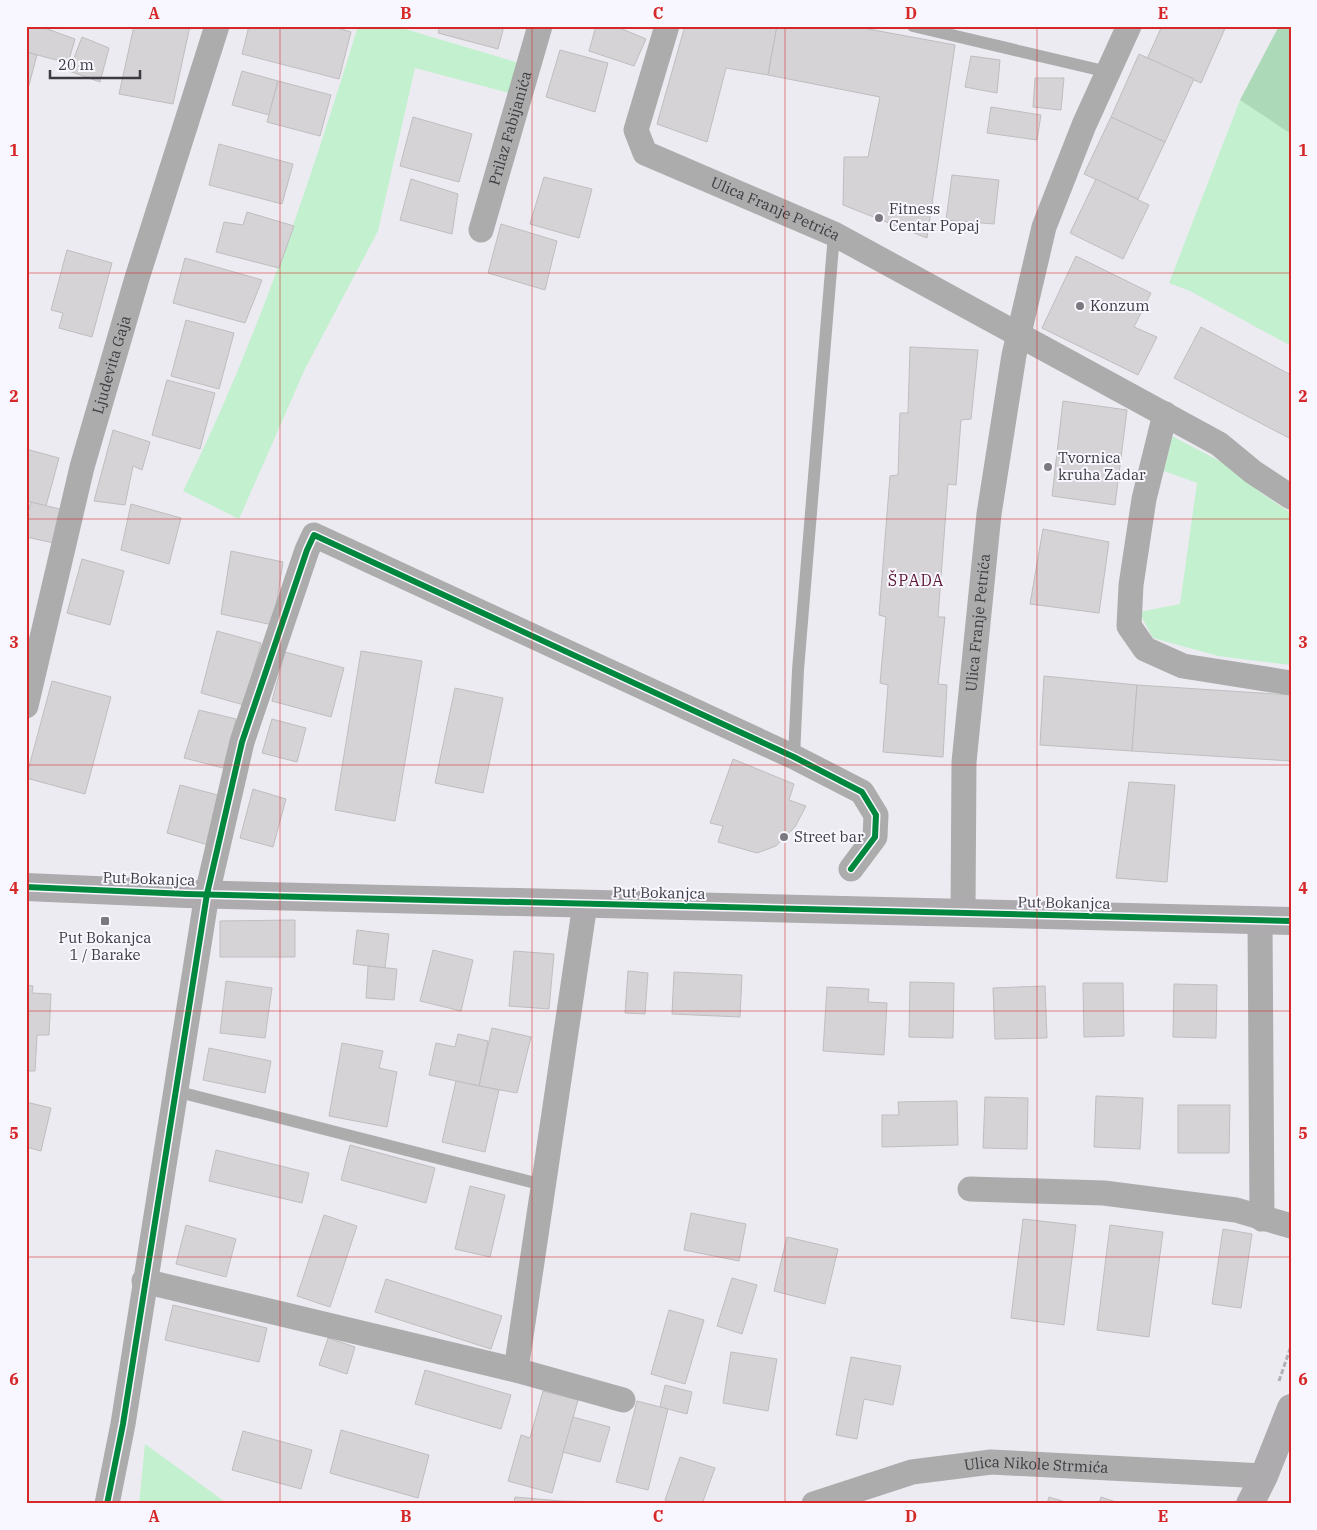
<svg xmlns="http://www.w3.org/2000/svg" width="1317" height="1530" font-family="'IBM Plex Serif',serif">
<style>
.green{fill:#c3f0ce}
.forest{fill:#acd9b8}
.building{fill:#d6d3d6;stroke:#c0bdbf}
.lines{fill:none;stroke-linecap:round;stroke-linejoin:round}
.path{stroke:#b2b0b2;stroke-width:3;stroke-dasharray:5 2.5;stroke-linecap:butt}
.service{stroke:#adacad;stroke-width:12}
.minor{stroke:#adacad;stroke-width:25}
.secondary{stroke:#adabad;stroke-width:28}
.cycleway-casing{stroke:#f8f6fe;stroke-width:9}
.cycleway{stroke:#00873e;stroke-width:6}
.grid{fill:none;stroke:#d62828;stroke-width:1;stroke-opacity:0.55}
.poi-dot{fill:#7b797f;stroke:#f8f6fe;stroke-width:2}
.labels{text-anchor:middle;stroke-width:4;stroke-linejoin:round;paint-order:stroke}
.street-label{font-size:15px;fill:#3d3b41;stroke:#f8f6fe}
.poi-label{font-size:15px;fill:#3d3b41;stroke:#f8f6fe;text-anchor:start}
.neighbourhood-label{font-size:16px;letter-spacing:1px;fill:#5c1933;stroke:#f8f6fe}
.neatline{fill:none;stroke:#d62828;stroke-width:2}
.grid-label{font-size:16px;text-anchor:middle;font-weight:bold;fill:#d62828}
</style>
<rect width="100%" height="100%" fill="#edebf2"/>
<g class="green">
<path d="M358,26H395L529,66L520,96L415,68L378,231L305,369L239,519L183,491C257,342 309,185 358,26Z"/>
<path d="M1240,100L1291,134V346L1190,291L1169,283Z"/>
<path d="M1172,436L1227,465L1261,493L1291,513V665L1218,656L1153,638L1139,612L1180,604L1197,483L1164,471Z"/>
<path d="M145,1444L228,1504H139Z"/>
</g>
<path class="forest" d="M1279,26H1291V134L1240,100Z"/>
<g class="building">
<path d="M26,26H39L75,39L68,63L26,52Z"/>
<path d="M134,26H190L173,104L119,94Z"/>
<path d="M249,26H331L351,32L339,79L242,54Z"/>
<path d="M440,26H504L498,49L438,33Z"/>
<path d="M596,26H615L646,39L634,66L589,51Z"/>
<path d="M685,26H777L768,75L726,68L707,142L657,124Z"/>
<path d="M777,26H852L955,45L927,238L843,205L844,157H868L880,97L768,75Z"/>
<path d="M1162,26H1226L1201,83L1147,59Z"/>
<path d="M82,37L109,48L100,82L69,71Z"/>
<path d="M560,50L608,63L595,112L546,97Z"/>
<path d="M26,52L37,55L26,96Z"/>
<path d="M1139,54L1194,79L1165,142L1111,117Z"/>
<path d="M971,56L1000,60L997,93L965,87Z"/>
<path d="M242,71L278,81L269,115L232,105Z"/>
<path d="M1035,78H1064L1061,110L1033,107Z"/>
<path d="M278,81L331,95L320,136L267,122Z"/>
<path d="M991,107L1041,115L1037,140L987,133Z"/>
<path d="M413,117L472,134L459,182L400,166Z"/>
<path d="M1111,117L1165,142L1138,199L1084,174Z"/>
<path d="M219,144L293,164L282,204L209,185Z"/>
<path d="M952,175L999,180L994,224L946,220Z"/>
<path d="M544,177L592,189L579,238L530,224Z"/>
<path d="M411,179L458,194L452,234L400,220Z"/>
<path d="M1096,179L1149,205L1123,259L1070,233Z"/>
<path d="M247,212L294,226L279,268L216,252L224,222L243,225Z"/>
<path d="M501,224L557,241L545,290L488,273Z"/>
<path d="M67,250L112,263L92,337L59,328L63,313L51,310Z"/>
<path d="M1076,256L1151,293L1134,327L1157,337L1138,375L1042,328Z"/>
<path d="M185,258L262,280L245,323L173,303Z"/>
<path d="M186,320L234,333L219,389L171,376Z"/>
<path d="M1201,327L1291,375V439L1174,378Z"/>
<path d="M910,347L978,350L971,419L961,420L956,485L948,484L938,617H945L938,684L947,685L943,757L883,752L888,685L880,683L886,617L879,615L890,476L898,475L900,413H908Z"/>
<path d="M167,380L215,393L200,449L152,435Z"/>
<path d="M1063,401L1127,410L1115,505L1052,496Z"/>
<path d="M113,430L150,442L142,470L133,466L125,505L94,501Z"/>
<path d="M26,449L59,458L46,506L26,501Z"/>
<path d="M31,502L72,512L63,545L26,537V518Z"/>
<path d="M131,504L181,518L169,564L121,550Z"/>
<path d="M1043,529L1109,542L1099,613L1030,604Z"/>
<path d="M231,551L283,562L273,625L221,614Z"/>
<path d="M82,559L124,571L110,625L67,613Z"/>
<path d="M217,631L261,643L244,705L201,693Z"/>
<path d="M361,651L422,661L395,821L335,810Z"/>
<path d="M285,652L344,668L331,717L272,701Z"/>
<path d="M1044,676L1137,685L1132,751L1040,745Z"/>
<path d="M52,681L111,697L85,794L26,778Z"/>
<path d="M1137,685L1291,695V761L1132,751Z"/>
<path d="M455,688L503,698L483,793L435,783Z"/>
<path d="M199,710L236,719L223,768L184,758Z"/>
<path d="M272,719L306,728L297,762L262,753Z"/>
<path d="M733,759L794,784L789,800L806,806L795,827L776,846L757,853L718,842L723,826L710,823Z"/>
<path d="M1129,782L1175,785L1167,882L1116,878Z"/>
<path d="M180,785L225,797L212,846L167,833Z"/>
<path d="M253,789L286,799L273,847L240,838Z"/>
<path d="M295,920V957H220V921Z"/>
<path d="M357,930L389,934L385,968L353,964Z"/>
<path d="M433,950L473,960L461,1011L420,1001Z"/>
<path d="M514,951L554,954L549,1009L509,1006Z"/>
<path d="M368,966L397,969L394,1000L366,998Z"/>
<path d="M628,971L648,973L645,1014L625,1013Z"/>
<path d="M674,972L742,975L740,1017L672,1014Z"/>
<path d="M226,981L272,988L265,1038L220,1033Z"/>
<path d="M910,982L954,983L953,1038L909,1037Z"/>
<path d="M1083,983H1123L1124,1036L1084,1037Z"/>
<path d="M1174,984L1217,985L1216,1038L1173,1037Z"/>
<path d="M26,985L33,986L32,993L51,994L49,1035H37L35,1071H26Z"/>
<path d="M1045,986L1047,1038L995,1039L993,988Z"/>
<path d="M827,987L869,989L868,1002L887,1003L884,1055L823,1051Z"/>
<path d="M492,1028L531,1037L517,1093L479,1086Z"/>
<path d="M458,1034L488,1041L479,1086L429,1075L436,1043L455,1047Z"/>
<path d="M342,1043L383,1051L379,1068L397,1072L387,1127L329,1116Z"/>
<path d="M209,1048L271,1061L265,1093L203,1080Z"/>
<path d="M456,1081L499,1090L485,1152L442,1142Z"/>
<path d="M1096,1096L1143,1098L1140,1149L1094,1147Z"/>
<path d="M985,1097L1028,1098L1027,1149L983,1148Z"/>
<path d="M957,1101L958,1145L882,1147V1115H899L898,1102Z"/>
<path d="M26,1102L51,1108L41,1151L26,1147Z"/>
<path d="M1178,1105H1230L1229,1153H1178Z"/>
<path d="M350,1145L435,1168L426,1203L341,1180Z"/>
<path d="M216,1150L309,1173L302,1203L209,1181Z"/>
<path d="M470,1186L505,1195L490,1257L455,1249Z"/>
<path d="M691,1213L746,1224L739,1261L684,1250Z"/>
<path d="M324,1215L357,1226L330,1307L297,1296Z"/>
<path d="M1023,1219L1076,1225L1064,1325L1011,1318Z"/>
<path d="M186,1225L236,1239L226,1277L176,1264Z"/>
<path d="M1110,1225L1163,1232L1149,1337L1097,1330Z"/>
<path d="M1223,1229L1252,1234L1241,1308L1212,1304Z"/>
<path d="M787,1237L838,1249L825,1304L774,1291Z"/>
<path d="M732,1278L757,1285L742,1334L717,1326Z"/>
<path d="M386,1279L502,1316L491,1349L375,1312Z"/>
<path d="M173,1305L267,1328L259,1362L165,1340Z"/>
<path d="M669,1310L704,1320L685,1384L651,1374Z"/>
<path d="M328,1338L355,1347L347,1374L319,1365Z"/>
<path d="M731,1352L777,1359L768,1411L723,1403Z"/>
<path d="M851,1357L901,1366L893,1405L864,1399L857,1439L836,1435Z"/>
<path d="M425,1370L511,1395L501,1429L415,1404Z"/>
<path d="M665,1385L692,1392L687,1414L660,1407Z"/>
<path d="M543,1391L578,1400L552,1493L508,1481L521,1435L530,1438Z"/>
<path d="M637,1401L668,1409L648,1490L616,1482Z"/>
<path d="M573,1417L610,1427L600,1462L563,1452Z"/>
<path d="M341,1430L429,1455L418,1498L330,1473Z"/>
<path d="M243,1431L312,1450L301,1489L232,1470Z"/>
<path d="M680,1457L715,1468L702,1504H677L665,1500Z"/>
<path d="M515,1497L561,1501L560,1504H514Z"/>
<path d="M1049,1497L1072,1504H1047Z"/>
<path d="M1101,1497L1122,1504H1099Z"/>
<path d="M561,1501L607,1502V1504H560Z"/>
</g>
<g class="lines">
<path class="path" d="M1279,1381L1291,1346"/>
<g class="service">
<path d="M913,26L1108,72"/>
<path d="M794,757L798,670L834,234"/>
<path d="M175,1091L543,1185"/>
</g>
<g class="minor">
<path id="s1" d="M667,26L636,130L645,153L834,234L1219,444L1253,472L1291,497"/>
<path id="s2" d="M481,230L540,26"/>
<path d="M1165,414L1144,499L1131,585L1129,626L1145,649L1183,666L1291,683"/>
<path id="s3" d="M26,706L82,467L137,278L217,26"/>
<path id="s4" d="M963,913L964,762L989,514L1014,355L1044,227L1084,125L1129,26"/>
<path d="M1260,921L1262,1219"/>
<path d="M970,1189L1104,1193L1236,1210L1291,1226"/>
<path d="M144,1281L516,1370L623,1400"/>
<path d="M516,1370L585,904"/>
<path d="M107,1504L123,1424L207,894L242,742L307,550L314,535L794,757L862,792L876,815L875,837L851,869"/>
<path id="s5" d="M814,1504L912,1472L991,1462L1264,1476"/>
</g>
<g class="secondary">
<path d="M26,887L187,894L1291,921"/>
<path d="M1250,1504L1264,1476L1291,1408"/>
</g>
<defs>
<g id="cycleway">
<path d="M26,887L187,894L1291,921"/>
<path d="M107,1504L123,1424L207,894L242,742L307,550L314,535L794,757L862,792L876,815L875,837L851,869"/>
</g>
</defs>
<use href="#cycleway" class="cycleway-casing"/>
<use href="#cycleway" class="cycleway"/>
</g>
<path class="grid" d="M280,26V1504M532,26V1504M785,26V1504M1037,26V1504M26,273H1291M26,519H1291M26,765H1291M26,1011H1291M26,1257H1291"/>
<g class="poi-dot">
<circle cx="879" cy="218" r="5"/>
<circle cx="1080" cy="306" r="5"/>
<circle cx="1048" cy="467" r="5"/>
<circle cx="784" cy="837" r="5"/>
<rect x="100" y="916" width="10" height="10" rx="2.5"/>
</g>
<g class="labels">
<g class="street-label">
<text dy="5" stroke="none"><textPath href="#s2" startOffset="106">Prilaz Fabijanića</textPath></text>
<text dy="5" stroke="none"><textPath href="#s1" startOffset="275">Ulica Franje Petrića</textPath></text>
<text dy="5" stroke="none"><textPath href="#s3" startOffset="352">Ljudevita Gaja</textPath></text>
<text dy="5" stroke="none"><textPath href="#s4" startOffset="291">Ulica Franje Petrića</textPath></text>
<text transform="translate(149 879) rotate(2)" y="5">Put Bokanjca</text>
<text transform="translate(659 893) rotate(1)" y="5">Put Bokanjca</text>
<text transform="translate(1064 903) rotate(1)" y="5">Put Bokanjca</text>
<text dy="5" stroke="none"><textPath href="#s5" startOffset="228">Ulica Nikole Strmića</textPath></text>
</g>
<g class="poi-label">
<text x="889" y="214">Fitness<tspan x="889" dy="17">Centar Popaj</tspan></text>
<text x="1090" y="311">Konzum</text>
<text x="1058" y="463">Tvornica<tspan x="1058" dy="17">kruha Zadar</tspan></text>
<text x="794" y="842">Street bar</text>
<text x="105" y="943" text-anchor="middle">Put Bokanjca<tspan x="105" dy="17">1 / Barake</tspan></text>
</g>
<g class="neighbourhood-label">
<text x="916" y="586">ŠPADA</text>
</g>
</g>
<rect width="1317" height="1530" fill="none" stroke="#f8f6fe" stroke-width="55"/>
<path d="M50 70v8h90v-8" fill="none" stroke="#3d3b41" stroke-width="2.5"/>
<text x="58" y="70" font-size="15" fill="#3d3b41" stroke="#f8f6fe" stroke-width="4" paint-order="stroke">20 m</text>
<rect x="28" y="28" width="1262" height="1474" class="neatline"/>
<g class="grid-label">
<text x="154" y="19">A</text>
<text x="406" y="19">B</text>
<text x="658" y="19">C</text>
<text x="911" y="19">D</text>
<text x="1163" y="19">E</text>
<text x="14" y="156">1</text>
<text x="1303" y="156">1</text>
<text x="14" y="402">2</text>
<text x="1303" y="402">2</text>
<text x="14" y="648">3</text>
<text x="1303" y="648">3</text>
<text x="14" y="894">4</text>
<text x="1303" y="894">4</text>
<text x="14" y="1139">5</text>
<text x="1303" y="1139">5</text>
<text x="14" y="1385">6</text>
<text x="1303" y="1385">6</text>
<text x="154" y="1522">A</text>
<text x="406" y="1522">B</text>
<text x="658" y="1522">C</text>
<text x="911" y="1522">D</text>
<text x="1163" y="1522">E</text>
</g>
</svg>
